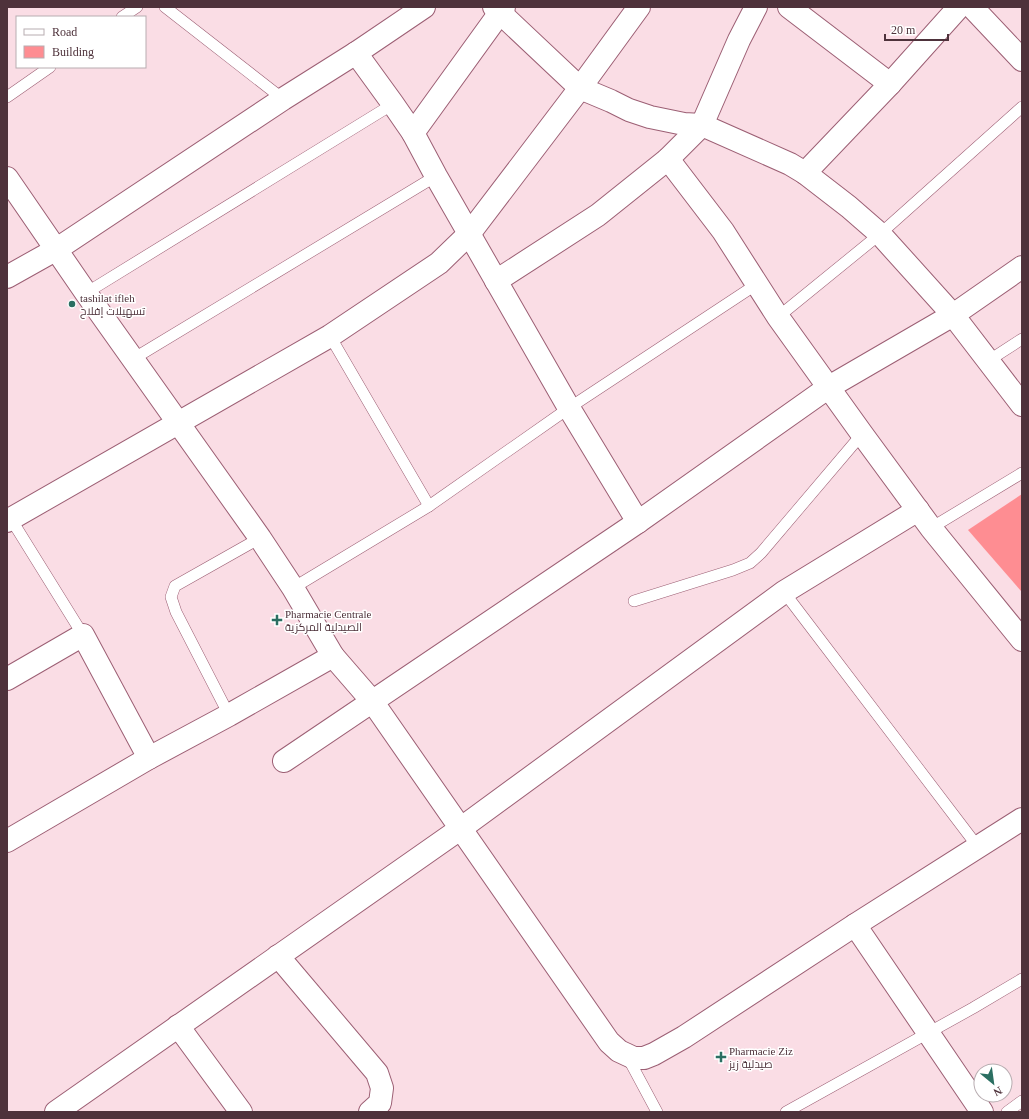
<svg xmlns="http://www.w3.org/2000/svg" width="1029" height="1119" font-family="'Times New Roman',Cairo,serif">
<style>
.building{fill:#fe8d92}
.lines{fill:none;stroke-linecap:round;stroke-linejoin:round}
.service-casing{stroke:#9c5f74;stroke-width:12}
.minor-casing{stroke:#9c5f74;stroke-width:24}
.service{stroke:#fff;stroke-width:11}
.minor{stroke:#fff;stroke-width:22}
.poi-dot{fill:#2b6f62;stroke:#fff;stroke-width:1.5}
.labels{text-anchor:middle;stroke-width:3;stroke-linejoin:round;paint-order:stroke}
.poi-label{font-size:11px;fill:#4e323b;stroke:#fff;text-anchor:start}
</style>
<rect width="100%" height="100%" fill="#fadde5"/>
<path class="building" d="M1022,494V590L1021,591L968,530Z"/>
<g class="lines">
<defs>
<g id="service">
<path d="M165,7L283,99"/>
<path d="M122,17L137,7"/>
<path d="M7,97L50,67"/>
<path d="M86,293L393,104"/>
<path d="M778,317L880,234L1022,107"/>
<path d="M330,336L429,506"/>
<path d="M133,359L436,176"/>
<path d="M988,361L1022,339"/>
<path d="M11,519L83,635"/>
<path d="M931,528L1022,473"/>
<path d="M293,588L429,506L569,408L757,284"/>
<path d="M784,592L978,847"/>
<path d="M634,601L733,570L750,563L761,553L862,434"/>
<path d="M229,715L176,612L171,597L175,586L260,538"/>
<path d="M627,1056L657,1112"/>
<path d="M786,1112L973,1008L1022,979"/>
<path d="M1007,1112L1022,1101"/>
</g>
<g id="minor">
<path d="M494,7L580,88L611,101L629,110L650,117L684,124L702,125L790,164L805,173L849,207L880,234L953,315L1022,405"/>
<path d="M789,7L890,84"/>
<path d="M972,7L1022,60"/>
<path d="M356,53L393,104L413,133L436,176L569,408L638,522"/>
<path d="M413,133L504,7"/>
<path d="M668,159L723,231L778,317L862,434L931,528L1022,640"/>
<path d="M805,173L890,84L959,7"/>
<path d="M7,178L86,293L260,538L293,588L333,656L372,701L609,1042L619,1051L634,1058H644L654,1054L684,1037L855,925L1022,819"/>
<path d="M7,277L57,249L283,99L356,53L424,7"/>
<path d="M496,281L598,215L668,159L702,125L739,40L756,7"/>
<path d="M7,521L330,336L439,263L469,234L580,88L639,7"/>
<path d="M7,679L83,635L149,758"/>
<path d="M284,761L638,522L829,387L953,315L1022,267"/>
<path d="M7,841L149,758L229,715L333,656"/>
<path d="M855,925L982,1112"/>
<path d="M278,956L377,1073L382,1088L380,1103L370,1112"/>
<path d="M178,1026L241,1112"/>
<path d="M56,1112L460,829L784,592L918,510"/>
</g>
</defs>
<use href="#service" class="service-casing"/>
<use href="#minor" class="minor-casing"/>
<use href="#service" class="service"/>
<use href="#minor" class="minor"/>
</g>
<g class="poi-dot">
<circle cx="72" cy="304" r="4"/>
<path d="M275 614h4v4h4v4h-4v4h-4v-4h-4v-4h4z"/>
<path d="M719 1051h4v4h4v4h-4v4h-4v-4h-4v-4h4z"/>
</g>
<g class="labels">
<g class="poi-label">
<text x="80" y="302">tashilat ifleh<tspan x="80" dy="13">تسهيلات إفلاح</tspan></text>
<text x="285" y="618">Pharmacie Centrale<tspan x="285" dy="13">الصيدلية المركزية</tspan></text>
<text x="729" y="1055">Pharmacie Ziz<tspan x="729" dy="13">صيدلية زيز</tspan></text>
</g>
</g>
<rect width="1029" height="1119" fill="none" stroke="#4e323b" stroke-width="16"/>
<rect x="16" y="16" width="130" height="52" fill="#ffffff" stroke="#b8adb1"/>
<rect x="24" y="29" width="20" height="6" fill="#ffffff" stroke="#b8adb1"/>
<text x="52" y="36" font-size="12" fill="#4e323b">Road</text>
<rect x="24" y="46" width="20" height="12" fill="#fe8d92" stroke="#b8adb1"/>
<text x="52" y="56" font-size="12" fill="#4e323b">Building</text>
<g transform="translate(993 1083) rotate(151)"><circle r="19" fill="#ffffff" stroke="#b8adb1"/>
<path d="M0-3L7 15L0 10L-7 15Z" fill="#2b6f62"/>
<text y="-6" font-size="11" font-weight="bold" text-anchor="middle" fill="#4e323b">N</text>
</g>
<path d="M885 34v6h63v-6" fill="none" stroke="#4e323b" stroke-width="2"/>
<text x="891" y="34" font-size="12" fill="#4e323b" stroke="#ffffff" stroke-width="3" paint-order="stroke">20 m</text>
</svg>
